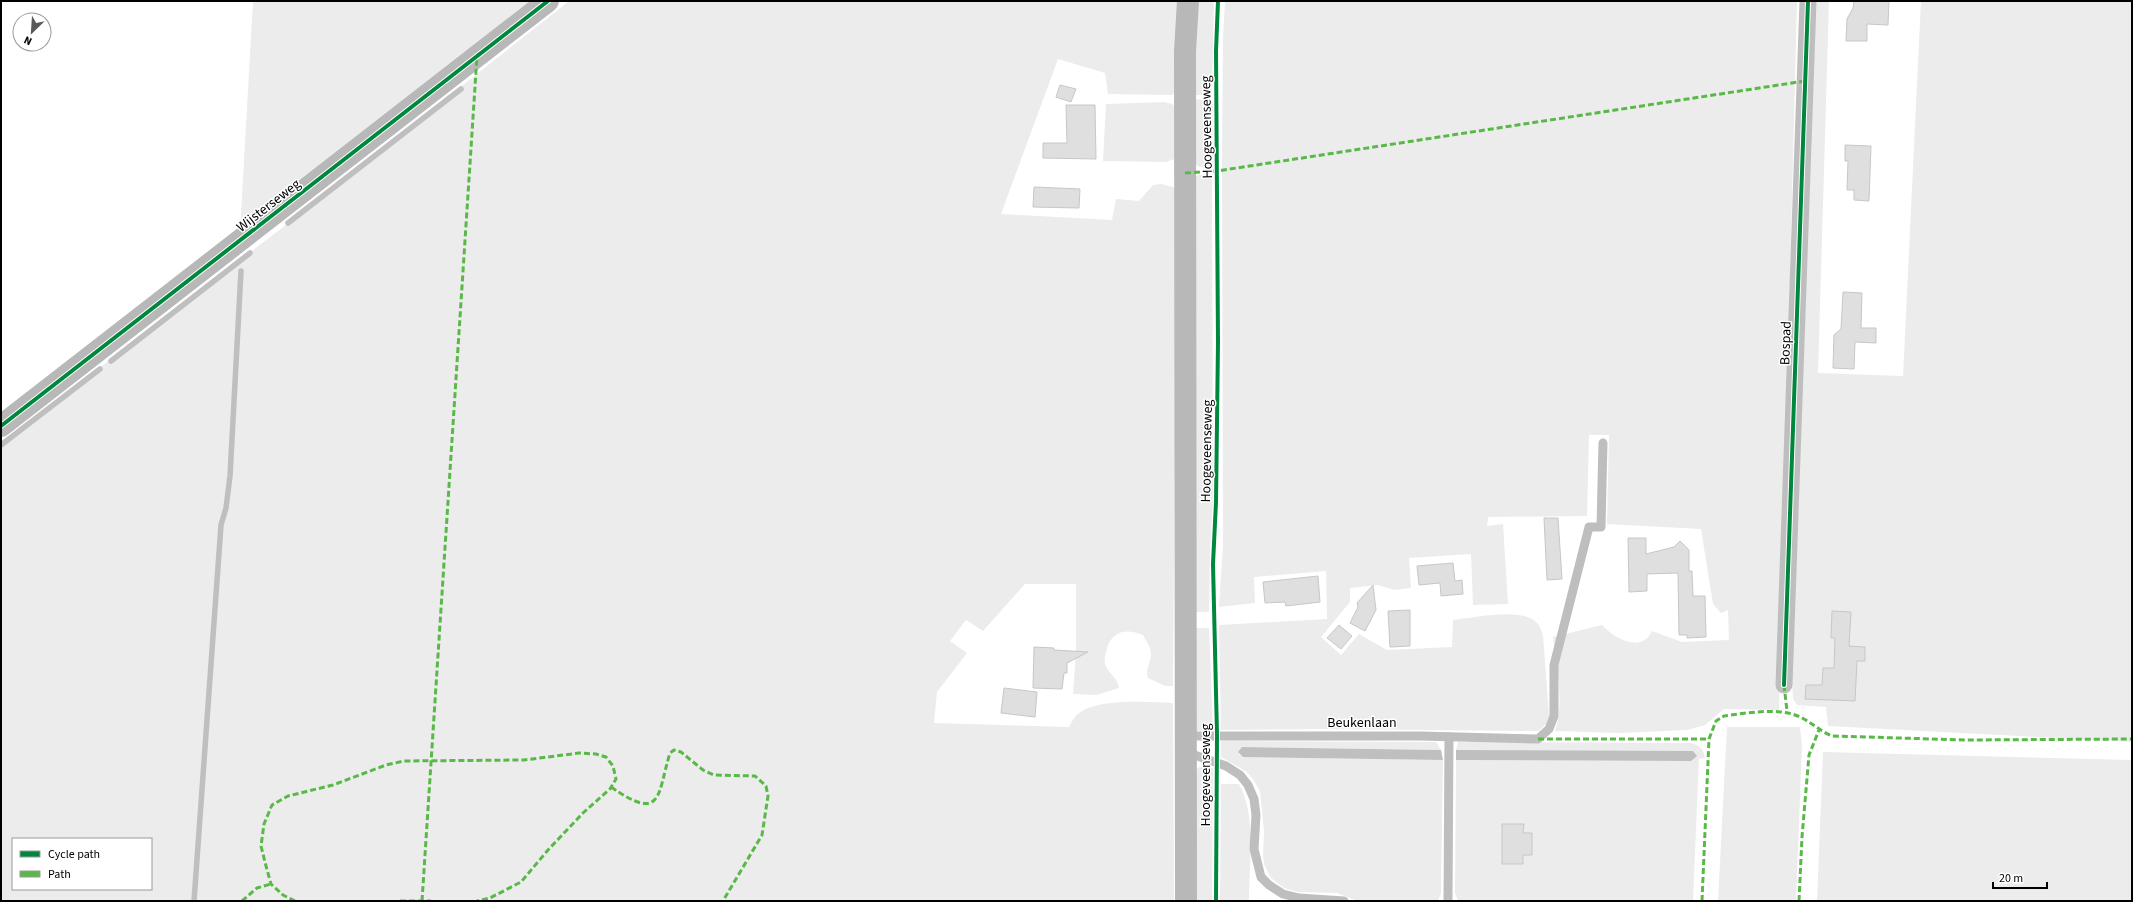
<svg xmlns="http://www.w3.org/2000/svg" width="2133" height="902" font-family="'Source Sans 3',sans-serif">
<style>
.green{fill:#ececec;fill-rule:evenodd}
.water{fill:#bfbfbf}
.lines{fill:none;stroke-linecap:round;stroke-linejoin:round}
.stream{stroke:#bfbfbf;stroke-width:5.5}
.building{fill:#dfdfdf;stroke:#c7c7c7}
.lane{stroke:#bebebe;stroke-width:9}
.street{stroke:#bebebe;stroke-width:17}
.secondary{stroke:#b8b8b8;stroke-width:22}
.quiet{stroke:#58b947;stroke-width:3;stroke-dasharray:6 3;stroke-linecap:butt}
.cycleway-casing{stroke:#fff;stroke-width:6}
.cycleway{stroke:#00873e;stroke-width:4}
.labels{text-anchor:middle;stroke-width:3;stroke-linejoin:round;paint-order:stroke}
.street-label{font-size:14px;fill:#000;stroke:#fff}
</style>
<rect width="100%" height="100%" fill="#fff"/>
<g class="green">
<path d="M253,1H534L240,232Z"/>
<path d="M569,1H1177L1178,91L1172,95L1108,94L1105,73L1058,59L1001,214L1112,220L1116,199L1139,201L1153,185L1161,184L1177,188L1173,686H1165L1148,678C1145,670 1150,664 1151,656C1152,649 1146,641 1143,635C1128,629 1115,630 1108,645C1106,652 1104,657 1105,664C1108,673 1118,678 1119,688L1096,695L1073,694L1076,651V584H1025L983,631L966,620L950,641L967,653L937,692L934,723L1069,727C1071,723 1074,717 1078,714C1096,698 1150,702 1173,703L1174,901H1V443L278,231ZM13,839H151V889H13Z"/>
<path d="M1195,1H1214L1212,88C1209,97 1201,95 1193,95Z"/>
<path d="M1225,1H1797L1779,710L1724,709L1705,725L1687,730L1620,733L1555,731C1565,702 1556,667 1553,637L1602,625C1614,638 1641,654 1652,631L1682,642L1729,640L1728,610L1721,613L1713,604L1701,529L1607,524L1609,435H1589L1587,516L1488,517L1487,526L1503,524L1508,604L1473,605L1471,554L1409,558L1411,588L1394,590L1378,585L1350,588V602L1321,637L1341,655L1359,634L1387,650L1452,647L1453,620C1472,618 1520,607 1536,622C1540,625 1541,630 1543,635L1549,716L1547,723L1539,731L1327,729L1221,730L1219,625L1327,619L1326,571L1254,577L1255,603L1219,607L1223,545L1222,161L1223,36Z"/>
<path d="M1813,1H1829L1818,373L1903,376L1921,1H2132V742L1828,726L1826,707L1797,705L1793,699L1792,682Z"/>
<path d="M1193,99L1208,100L1213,103L1212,166L1199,167L1192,160Z"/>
<path d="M1164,102L1172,104L1178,109L1177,158L1166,162L1103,161L1106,104Z"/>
<path d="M1198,175H1212L1213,501L1210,550L1209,612H1195L1193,181Z"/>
<path d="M1196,628H1209L1213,731H1195Z"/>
<path d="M1727,727H1800L1802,745L1796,901H1718Z"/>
<path d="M1221,741L1436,742L1441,750L1242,747L1239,754L1243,757L1443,760L1441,893L1438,901H1358L1337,893L1298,892L1284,888L1271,878L1264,864L1263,855L1264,831L1260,791L1253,779L1247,772L1221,757Z"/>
<path d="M1458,742L1691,743C1700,745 1704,750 1705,758L1699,759L1693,901H1458L1455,893L1456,760L1691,761L1694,752L1456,750Z"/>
<path d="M1823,752L2132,760V901H1817Z"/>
<path d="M1199,767L1213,768L1212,901H1195V772Z"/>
<path d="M1221,784H1239C1257,817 1249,864 1249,901H1220Z"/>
</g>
<g class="water">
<path d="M1242,747L1441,750L1443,760L1243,757L1238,752Z"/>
<path d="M1456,750L1693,751L1697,756L1691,761L1460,760H1456Z"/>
</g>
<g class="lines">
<g class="stream">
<path d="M288,223L461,89"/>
<path d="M111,361L250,253"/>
<path d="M1,445L100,369"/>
<path d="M194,901L221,525L226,508L230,476L241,271"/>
</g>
</g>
<g class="building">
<path d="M1854,1H1889L1888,25L1867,24V41H1846L1847,19L1853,8Z"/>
<path d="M1060,85L1076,89L1071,102L1056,97Z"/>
<path d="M1066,105H1095L1096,159L1043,158V143H1067Z"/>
<path d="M1845,145L1871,146L1869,201L1854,200V190H1847L1848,161H1845Z"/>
<path d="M1034,187L1080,189L1079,208L1033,207Z"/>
<path d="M1843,292L1862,293L1861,328H1876V343L1855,342L1854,369L1833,368L1834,335L1841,329Z"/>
<path d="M1544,518H1558L1562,579L1547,580Z"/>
<path d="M1628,538H1646V554L1674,547L1680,541L1689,550V571H1692L1693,596H1705L1706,637L1687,638V635H1679L1678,573L1647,574V591L1629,592Z"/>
<path d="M1453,563L1455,581L1462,580L1463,594L1441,596L1440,583L1419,585L1417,566Z"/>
<path d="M1318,576L1320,602L1286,606L1285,602L1265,603L1263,582Z"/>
<path d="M1373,585L1376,610L1365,631L1350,623L1358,607L1357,603Z"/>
<path d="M1410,610V646L1390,647L1388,611Z"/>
<path d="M1832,611L1851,612L1849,646L1865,647V661H1857L1855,701L1805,699L1806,685H1822L1823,668H1834L1835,638H1831Z"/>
<path d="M1339,625L1352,636L1341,649L1327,638Z"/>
<path d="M1034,647L1054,648V650L1088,652L1067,663V673H1064L1062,689L1033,688Z"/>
<path d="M1004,688L1037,692L1035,717L1001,713Z"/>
<path d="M1502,824H1524L1523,833H1532V855H1523V864H1502Z"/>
</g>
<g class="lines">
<g class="lane">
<path d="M1186,736H1420L1538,739L1549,729L1554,716V665L1589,527H1601L1603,443"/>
<path d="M1186,752L1226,766L1240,775L1248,785L1254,799L1256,815L1254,849L1261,877L1269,885L1283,894L1299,898L1344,901"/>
<path d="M1448,901L1449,737"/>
</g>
<path class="street" d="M1784,685L1808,1"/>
<g class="secondary">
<path d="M1,426L548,1"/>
<path d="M1186,901L1185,51L1188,1"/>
</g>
<g class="quiet">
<path d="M1185,173L1217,171L1805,81"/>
<path d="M1784,685L1787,711"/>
<path d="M1538,739H1709"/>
<path d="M611,787C663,823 657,795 670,753L674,750L681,752L703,770L714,775L755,776L766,786L768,796L762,835L723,901"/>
<path d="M242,901L257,888L271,884"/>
<path d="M295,901L283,895L271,884L266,866L261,846L264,824L272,805L288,796L333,785L386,765L404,761L524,760L579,753L596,754L606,757L613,766L616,779L610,789L583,813L548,850L521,882L490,898L477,901"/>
<path d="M400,901H431"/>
<path d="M422,901L477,56"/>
<path d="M1702,901L1709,739L1716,721L1724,716C1746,713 1780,707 1800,717C1811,722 1820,731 1832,736L1966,740L2132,739"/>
<path d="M1799,901L1802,837L1809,755L1819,730"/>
</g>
<defs>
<g id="cycleway">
<path d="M1,426L548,1"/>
<path d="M1784,685L1808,1"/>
<path d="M1216,901L1217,735L1213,564L1216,502L1218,342L1216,51L1218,1"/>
</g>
</defs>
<use href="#cycleway" class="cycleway-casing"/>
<use href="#cycleway" class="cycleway"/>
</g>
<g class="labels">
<g class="street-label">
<text transform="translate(1206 127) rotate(-91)" y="5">Hoogeveenseweg</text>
<text transform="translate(268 205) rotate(-38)" y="5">Wijsterseweg</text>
<text transform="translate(1785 343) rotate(-88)" y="5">Bospad</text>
<text transform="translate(1206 451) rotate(-89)" y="5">Hoogeveenseweg</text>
<text x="1362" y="727">Beukenlaan</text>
<text transform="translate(1205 775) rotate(-90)" y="5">Hoogeveenseweg</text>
</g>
</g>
<rect width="2133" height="902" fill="none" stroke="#000000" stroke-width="4"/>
<rect x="12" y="838" width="140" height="52" fill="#ffffff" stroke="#999999"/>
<rect x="20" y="851" width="20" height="6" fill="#00873e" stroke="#999999"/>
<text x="48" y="858" font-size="12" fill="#000000">Cycle path</text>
<rect x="20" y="871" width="20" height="6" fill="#58b947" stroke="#999999"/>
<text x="48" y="878" font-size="12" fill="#000000">Path</text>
<g transform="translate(32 32) rotate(205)"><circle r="19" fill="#ffffff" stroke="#999999"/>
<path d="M0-3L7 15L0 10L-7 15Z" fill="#595959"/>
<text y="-6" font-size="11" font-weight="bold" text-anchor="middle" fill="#000000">N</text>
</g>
<path d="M1993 882v6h54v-6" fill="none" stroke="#000000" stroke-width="2"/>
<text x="1999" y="882" font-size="12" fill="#000000" stroke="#ffffff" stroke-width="3" paint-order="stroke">20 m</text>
</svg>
